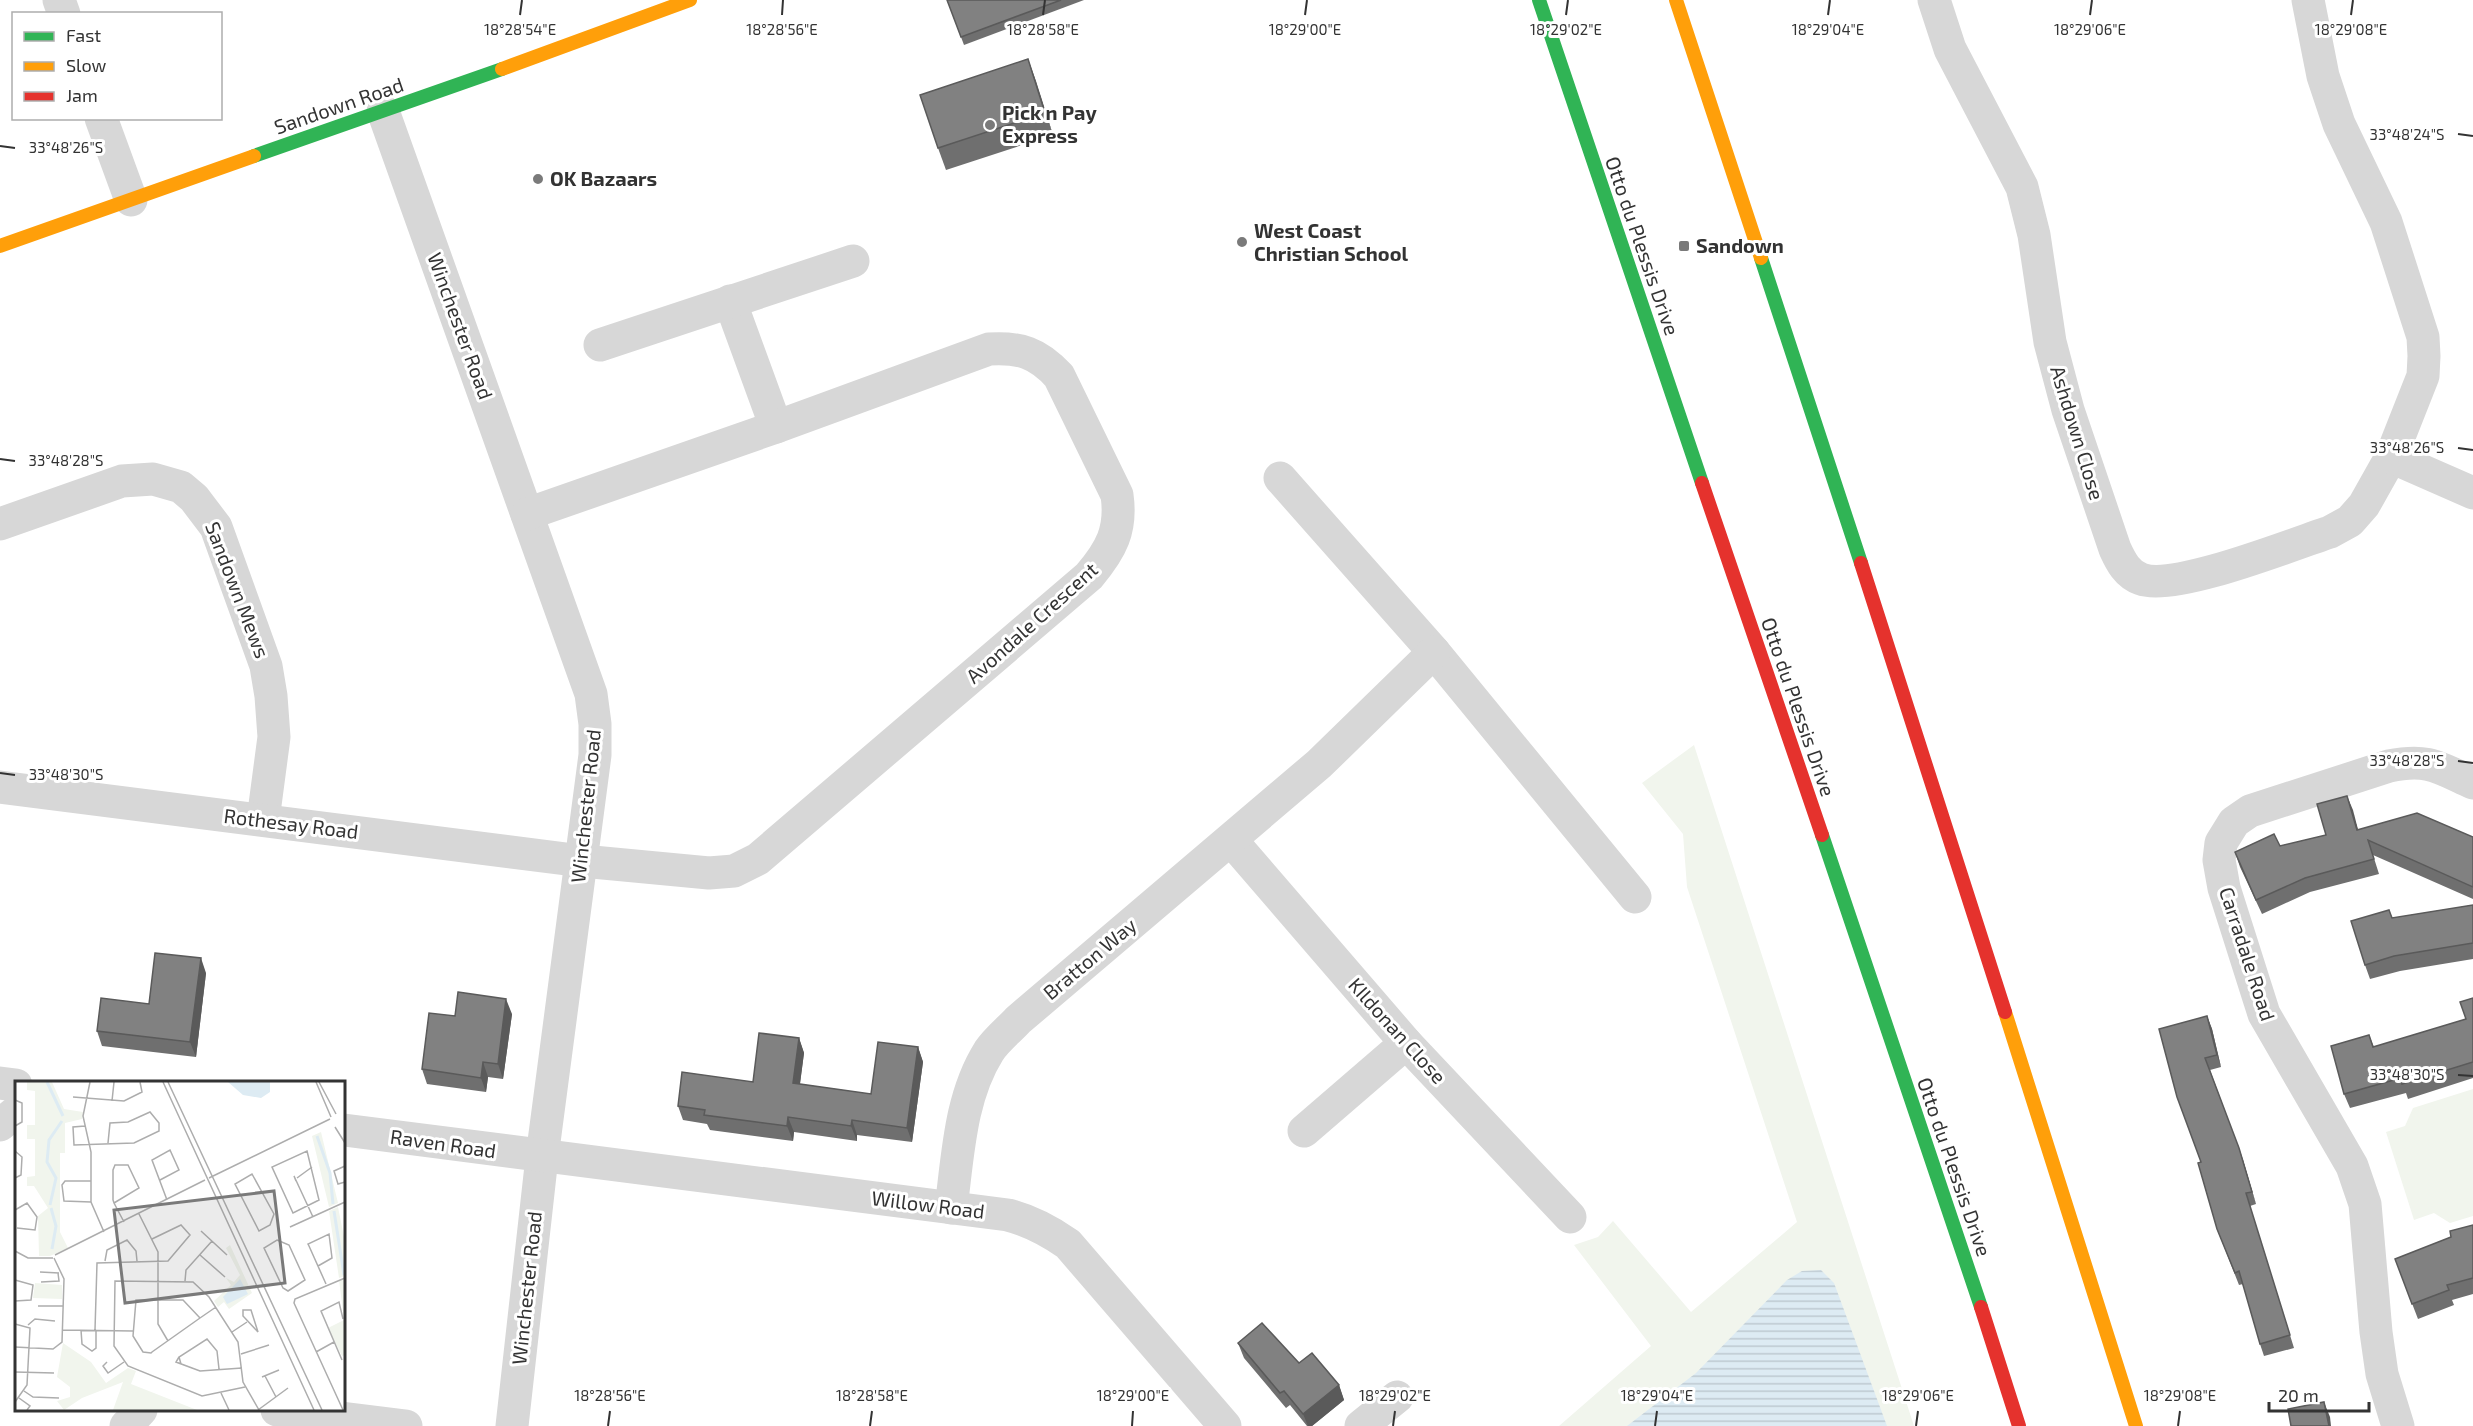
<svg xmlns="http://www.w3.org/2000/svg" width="2473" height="1426" font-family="'Exo 2',sans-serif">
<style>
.green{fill:#f1f5ed}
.water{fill:url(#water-rules)}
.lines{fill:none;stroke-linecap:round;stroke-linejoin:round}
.street{stroke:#d7d7d7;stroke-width:33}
.fast{stroke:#30b455;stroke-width:14}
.slow{stroke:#ff9f0a;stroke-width:14}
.jam{stroke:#e5322d;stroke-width:14}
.wall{fill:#6f6f6f}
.shaded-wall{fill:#5a5a5a}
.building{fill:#818181;stroke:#5a5a5a;stroke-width:1.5}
.ticks{fill:none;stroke:#333;stroke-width:2}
.poi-dot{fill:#7a7a7a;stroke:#fff;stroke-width:2}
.labels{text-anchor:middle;stroke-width:6;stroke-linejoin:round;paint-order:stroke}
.street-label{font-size:20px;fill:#333;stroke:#fff}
.poi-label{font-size:20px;font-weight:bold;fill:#333;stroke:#fff;text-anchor:start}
.inset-river{fill:none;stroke:#ddebf3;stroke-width:3}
.inset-road{fill:none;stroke:#adadad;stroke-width:1.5}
.view{fill:#7a7a7a;fill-opacity:0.15;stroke:#7a7a7a;stroke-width:3}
.inset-edge{fill:none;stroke:#333;stroke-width:3}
.ticks-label{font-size:15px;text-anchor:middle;fill:#333;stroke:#fff;stroke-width:6;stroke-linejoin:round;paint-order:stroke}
</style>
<defs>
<pattern id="water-rules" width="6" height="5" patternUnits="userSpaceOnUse" patternTransform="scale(1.5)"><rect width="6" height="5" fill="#ddebf3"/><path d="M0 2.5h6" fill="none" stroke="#becad1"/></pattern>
</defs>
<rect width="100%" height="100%" fill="#fff"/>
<g class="green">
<path d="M1694,745L1914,1426H1559L1651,1346L1574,1245L1598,1237L1613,1221L1691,1312L1797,1222L1687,887L1683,834L1642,783Z"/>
<path d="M2473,1089V1216L2450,1223L2434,1213L2414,1220L2386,1132L2405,1126L2413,1108Z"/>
</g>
<path class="water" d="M1821,1270L1834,1283L1887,1426H1627L1696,1373L1787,1280L1802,1271Z"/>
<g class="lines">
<g class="street">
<path d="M59,0L64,14"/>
<path d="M1934,0L1950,49L2022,187L2034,235L2050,342L2068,410L2115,549C2121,562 2127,574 2141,579C2174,592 2293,544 2330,532L2350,521L2364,505L2391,457L2423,376L2424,356L2423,337L2386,222L2339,124L2323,76L2308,0"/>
<path d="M383,111L591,694L595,724V755L542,1157L512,1426"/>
<path d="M101,118L131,200"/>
<path d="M730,301L776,427"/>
<path d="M600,345L853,261"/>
<path d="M2391,457L2473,493"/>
<path d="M1280,478L1434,652L1635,897"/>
<path d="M0,524L122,481L153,479L181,487L194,498L216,527L266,666L271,696L274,737L263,820"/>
<path d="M0,787L582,861L709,873L734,871L758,859L1089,576C1111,550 1122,530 1117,495L1059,376C1038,353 1020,347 989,349L776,427L527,514"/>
<path d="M1231,840L1406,1043L1570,1217"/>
<path d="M0,1083L16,1085"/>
<path d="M0,1125L16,1112"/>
<path d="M344,1130L1008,1215C1031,1221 1048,1230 1068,1244L1225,1426"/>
<path d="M1304,1131L1406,1043"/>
<path d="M951,1208C958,1155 960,1097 989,1051C997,1039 1009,1030 1018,1020L1319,764L1434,652"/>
<path d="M277,1410L406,1426"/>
<path d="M126,1426L141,1410"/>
<path d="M1361,1426L1397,1397"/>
<path d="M2398,1426L2382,1374L2376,1332L2365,1204L2352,1166L2264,1014L2224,888L2219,860L2221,843L2234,822L2250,811L2389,766C2428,758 2438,767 2473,783"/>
</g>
<g class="fast">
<path d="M1539,0L1702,483"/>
<path d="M254,156L502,69"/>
<path d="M1761,258L1861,563"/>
<path d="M1822,835L1981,1307"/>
</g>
<g class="slow">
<path d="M1676,0L1761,258"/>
<path d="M502,69L690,0"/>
<path d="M0,246L254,156"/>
<path d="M2005,1012L2136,1426"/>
</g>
<g class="jam">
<path d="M1702,483L1822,835"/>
<path d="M1861,563L2005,1012"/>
<path d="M1981,1307L2019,1426"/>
</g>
</g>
<g class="wall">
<path d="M947,0H1084L964,45Z"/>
<path d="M1028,59L1053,135L946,170L938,148Z"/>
<path d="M2347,796L2358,830L2473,837V899L2373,855L2379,874L2310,892L2262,914L2240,867L2235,852L2280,846L2326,835Z"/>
<path d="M2473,905V959L2400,971L2370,979L2365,965L2389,910L2392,918Z"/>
<path d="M206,973L196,1057L102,1046L97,1031Z"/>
<path d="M2473,998V1078L2408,1099L2406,1093L2350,1108L2344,1094L2369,1035L2374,1047L2466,1019Z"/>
<path d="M512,1014L503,1079L488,1077L486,1092L427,1084L422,1069L455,1016Z"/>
<path d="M2207,1016L2212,1029L2221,1067L2210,1070L2243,1160L2256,1204L2250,1206L2294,1348L2264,1356L2260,1344L2243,1284L2239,1285L2217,1229L2201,1162Z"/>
<path d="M799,1038L804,1053L800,1084L871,1094L918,1047L923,1062L912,1142L857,1135V1141L794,1132L793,1141L710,1130L707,1124L683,1120L678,1106L753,1082Z"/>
<path d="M2473,1225V1294L2452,1300L2454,1305L2418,1319L2395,1259L2451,1237Z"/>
<path d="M1238,1343L1299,1363L1339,1385L1344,1400L1312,1426H1307L1290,1405L1286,1408L1244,1358Z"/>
</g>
<g class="shaded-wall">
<path d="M1028,59L1036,81L1053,135L1045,113Z"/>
<path d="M2347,796L2353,810L2362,845L2357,830Z"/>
<path d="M201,958L206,973L196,1057L190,1042Z"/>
<path d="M506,999L512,1014L503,1079L498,1064Z"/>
<path d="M2207,1016L2212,1029L2221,1067L2217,1055Z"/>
<path d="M799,1038L804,1053L798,1098L793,1083Z"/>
<path d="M918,1047L923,1062L912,1142L907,1128Z"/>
<path d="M483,1062L488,1077L486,1092L481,1078Z"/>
<path d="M788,1117L794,1132L793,1141L787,1126Z"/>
<path d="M852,1120L857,1135V1141L851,1126Z"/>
<path d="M2239,1148L2243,1160L2256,1204L2252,1192Z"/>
<path d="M1339,1385L1344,1400L1312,1426H1308L1303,1414Z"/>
<path d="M2324,1402L2330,1417L2331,1426H2329Z"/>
</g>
<g class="building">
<path d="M947,0H1061L961,37Z"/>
<path d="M1028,59L1045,113L938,148L920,95Z"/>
<path d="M2347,796L2357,830L2417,813L2473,837V887L2368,840L2374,859L2305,878L2256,900L2235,852L2274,834L2280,846L2326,835L2317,804Z"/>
<path d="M2473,905V943L2394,956L2365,965L2351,921L2389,910L2392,918Z"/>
<path d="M155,953L201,958L190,1042L97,1031L101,998L149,1004Z"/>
<path d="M458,992L506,999L498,1064L483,1062L481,1078L422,1069L429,1013L455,1016Z"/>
<path d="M2473,998V1062L2402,1084L2401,1078L2344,1094L2331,1046L2369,1035L2373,1047L2466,1019L2460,1002Z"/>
<path d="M2207,1016L2217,1055L2205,1058L2239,1148L2252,1192L2246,1193L2290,1335L2260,1344L2239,1271L2235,1273L2217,1229L2198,1163L2201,1162L2177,1097L2159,1029Z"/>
<path d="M759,1033L799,1038L793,1083L871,1094L878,1042L918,1047L907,1128L852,1120L851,1126L788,1117L787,1126L704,1115L705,1110L678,1106L682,1072L753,1082Z"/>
<path d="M2473,1225V1278L2447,1285L2449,1290L2412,1304L2395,1259L2451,1237L2450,1231Z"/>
<path d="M1262,1323L1299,1363L1312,1353L1339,1385L1303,1414L1284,1391L1280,1393L1238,1343Z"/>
<path d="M2324,1402L2329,1426H2291L2288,1409Z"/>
</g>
<path class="ticks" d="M520,15L522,0M782,15L783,0M1043,15L1045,0M1305,15L1307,0M1566,15L1568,0M1828,15L1830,0M2090,15L2092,0M2351,15L2353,0M2458,134L2473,136M0,146L15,148M2458,448L2473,450M0,459L15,461M2458,761L2473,763M0,773L15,775M2458,1075L2473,1076M608,1426L610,1411M870,1426L872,1411M1132,1426L1133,1411M1393,1426L1395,1411M1655,1426L1657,1411M1916,1426L1918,1411M2178,1426L2180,1411"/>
<g class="poi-dot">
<circle cx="990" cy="125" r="6"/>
<circle cx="538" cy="179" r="6"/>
<circle cx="1242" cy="242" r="6"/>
<rect x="1678" y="240" width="12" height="12" rx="3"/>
</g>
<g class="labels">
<g class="street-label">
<text transform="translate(339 106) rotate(-19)" y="7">Sandown Road</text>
<text transform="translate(1642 246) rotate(71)" y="7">Otto du Plessis Drive</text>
<text transform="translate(460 326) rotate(70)" y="7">Winchester Road</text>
<text transform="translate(2077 433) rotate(73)" y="7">Ashdown Close</text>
<text transform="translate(237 590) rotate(69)" y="7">Sandown Mews</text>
<text transform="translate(1032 623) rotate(-42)" y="7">Avondale Crescent</text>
<text transform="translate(1798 707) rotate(71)" y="7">Otto du Plessis Drive</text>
<text transform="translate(586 806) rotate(-84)" y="7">Winchester Road</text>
<text transform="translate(291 824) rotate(7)" y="7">Rothesay Road</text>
<text transform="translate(2247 954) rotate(72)" y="7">Carradale Road</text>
<text transform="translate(1090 959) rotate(-40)" y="7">Bratton Way</text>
<text transform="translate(1397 1031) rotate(48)" y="7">KIldonan Close</text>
<text transform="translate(443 1144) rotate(8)" y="7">Raven Road</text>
<text transform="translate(1954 1167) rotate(71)" y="7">Otto du Plessis Drive</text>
<text transform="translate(928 1205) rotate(7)" y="7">Willow Road</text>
<text transform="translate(527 1288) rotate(-84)" y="7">Winchester Road</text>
</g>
<g class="poi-label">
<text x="1002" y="120">Pick n Pay<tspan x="1002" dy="23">Express</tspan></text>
<text x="550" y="186">OK Bazaars</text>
<text x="1254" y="238">West Coast<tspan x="1254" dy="23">Christian School</tspan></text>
<text x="1696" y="253">Sandown</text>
</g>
</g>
<g transform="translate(15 1081)">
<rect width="330" height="330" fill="#fff"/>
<path d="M12,1H37L49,28L68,31L67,38L50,42V72H45V151L53,167L35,175H24L23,135L33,127L19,105H12V96L20,95V58H12V44H20V10L12,9ZM306,51L323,122L314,126L297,55ZM323,126L330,161V195L324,197L314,130ZM215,164L237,212L214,228L209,221L203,226L199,220L216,204L211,197L219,201L225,194L211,167ZM330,198V274L327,275L313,247L329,239L324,199ZM20,202L47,204V218L18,217ZM48,262L76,281L91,302L113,287L121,290L116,303L182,329H98L108,301L67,317L49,329L42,320L55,316V306L42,296Z" fill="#f1f5ed"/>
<path d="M213,1H255V11L246,17L228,14ZM225,198L233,213L212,223L208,216Z" fill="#ddebf3"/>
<path class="inset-river" d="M32,1L48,35M302,55L315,92L318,123M35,124L41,97L32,81L34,59L47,40M36,127L41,145L37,168M319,130L329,194"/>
<path class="inset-road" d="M75,1L68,35L76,71V121L89,151M148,1L299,329M153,1L307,329M301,1L316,36M304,1L321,33M58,16L109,20L127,11L125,1M0,19L7,22V41L0,45M97,20L99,1M70,45L58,46L59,64L119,62L144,50V42L135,31L113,41L95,42L93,62M320,46L330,62M0,70L7,76L6,94L0,97M292,70L304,119L278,132L257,86ZM330,85L319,90L323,103L330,101M237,93L259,133L255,144L244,150L220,103ZM194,97L315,38M282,97L297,86M145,99L164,89L155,69L137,79L152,119M281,100L279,95L298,136M76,121L49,120L47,104L50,100H76M99,122L124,107L113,84H100L98,89V119L99,122L109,141M0,129L12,122L22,136L20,149L2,147M124,133L143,171V243L153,260M275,146L330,121M186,150L212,174M262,159L274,164L290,199L273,210L268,207L249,167ZM0,170L13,177H38M40,174L190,99M185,174L210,196M90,180L92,169L112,159L121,170L122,180M303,185L317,177L314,153L293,163L294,165L311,203M25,191L44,192M0,199L18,204L16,219L0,220M170,200L171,189L197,160M26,201L44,200L43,192M23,225H48M228,229H236L243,251L228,235ZM185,237L168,219H121L118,255L128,271L136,272L137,271L185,237L201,226M0,243L15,247L12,304L0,321M13,244L20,238L40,240M48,249L118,250M66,249L67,263L77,270L81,267V250M80,249L82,182L153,180L175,154L166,144L137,158M217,251L232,241M0,266L38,268L47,261L49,198L39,177M301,271L319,261M226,273L254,264M164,276L161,281L185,290L227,287M327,279L306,230L324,221L328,238M92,281L88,285L93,292L109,281M166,283L164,276L192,258L202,270L204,288M0,291L39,292M250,295L261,316M247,296L264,289M230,306L187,315L113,285L99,265L100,200L178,201L194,216L223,261L228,301L244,329M9,310L18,316L44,317M206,312L214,329M4,317L15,325L12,329M243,329L273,307M328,329L279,222L280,218L330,197"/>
<path class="view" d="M259,110L270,202L110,222L99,129Z"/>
<rect width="330" height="330" class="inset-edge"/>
</g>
<g class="ticks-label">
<text x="520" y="35">18°28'54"E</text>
<text x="782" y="35">18°28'56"E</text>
<text x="1043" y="35">18°28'58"E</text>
<text x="1305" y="35">18°29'00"E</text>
<text x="1566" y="35">18°29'02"E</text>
<text x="1828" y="35">18°29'04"E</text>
<text x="2090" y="35">18°29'06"E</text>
<text x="2351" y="35">18°29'08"E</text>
<text x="2407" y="140">33°48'24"S</text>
<text x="66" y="153">33°48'26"S</text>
<text x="2407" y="453">33°48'26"S</text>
<text x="66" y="466">33°48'28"S</text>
<text x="2407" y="766">33°48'28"S</text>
<text x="66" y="780">33°48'30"S</text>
<text x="2407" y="1080">33°48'30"S</text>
<text x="610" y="1401">18°28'56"E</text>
<text x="872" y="1401">18°28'58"E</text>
<text x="1133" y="1401">18°29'00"E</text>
<text x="1395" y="1401">18°29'02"E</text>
<text x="1657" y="1401">18°29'04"E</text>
<text x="1918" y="1401">18°29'06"E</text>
<text x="2180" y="1401">18°29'08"E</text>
</g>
<rect x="12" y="12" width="210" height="108" fill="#ffffff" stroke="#adadad" stroke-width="1.5"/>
<rect x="24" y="32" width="30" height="9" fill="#30b455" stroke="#adadad" stroke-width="1.5"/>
<text x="66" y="42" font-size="18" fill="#333333">Fast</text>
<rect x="24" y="62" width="30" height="9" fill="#ff9f0a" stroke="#adadad" stroke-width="1.5"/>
<text x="66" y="72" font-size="18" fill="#333333">Slow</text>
<rect x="24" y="92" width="30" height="9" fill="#e5322d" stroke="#adadad" stroke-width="1.5"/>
<text x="66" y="102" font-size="18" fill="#333333">Jam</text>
<path d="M2269 1402v9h100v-9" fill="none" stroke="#333333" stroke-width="3"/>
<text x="2278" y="1402" font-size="18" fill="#333333" stroke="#ffffff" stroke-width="4.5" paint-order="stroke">20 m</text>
</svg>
